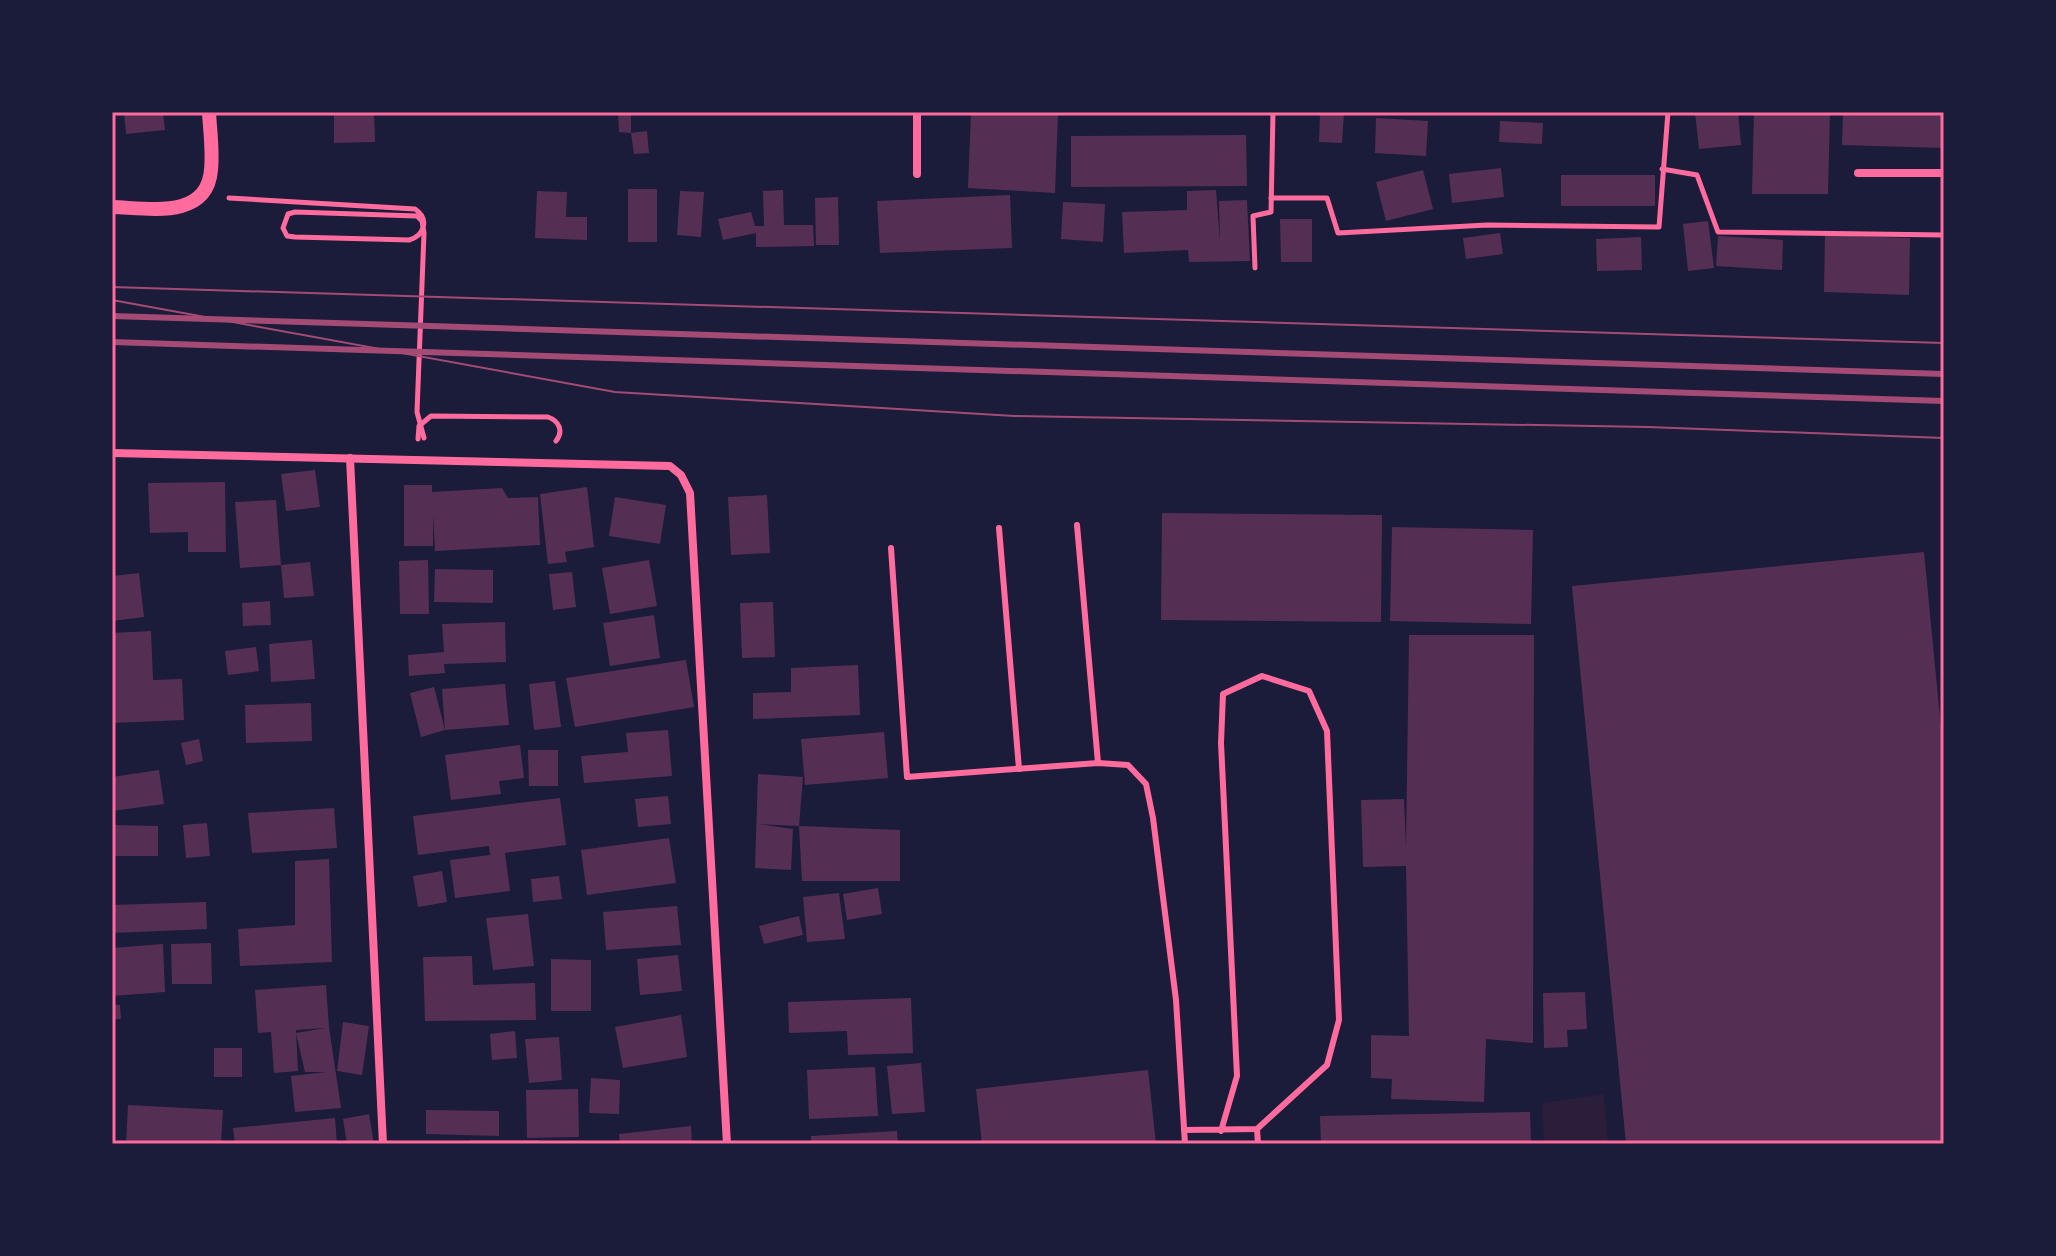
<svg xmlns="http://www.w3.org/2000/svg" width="2056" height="1256" font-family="'PT Sans Narrow',sans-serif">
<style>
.green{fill:#2a1e3b}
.building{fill:#542f53}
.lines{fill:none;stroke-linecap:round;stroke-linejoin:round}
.path{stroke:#ff6b9d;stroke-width:5}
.service{stroke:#ff6b9d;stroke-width:6}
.minor{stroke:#ff6b9d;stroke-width:8}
.tertiary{stroke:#ff6b9d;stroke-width:14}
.tram{stroke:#a44b75;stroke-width:2}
.rail{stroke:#a44b75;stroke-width:6}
.neatline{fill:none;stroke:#ff6b9d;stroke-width:3}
</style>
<rect width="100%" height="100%" fill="#1b1b3a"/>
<path class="green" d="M1604,1094L1608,1144H1544L1542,1103Z"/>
<g class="building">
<path d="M124,112H163L165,130L126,134Z"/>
<path d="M334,112H374L375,142L334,143Z"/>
<path d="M618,112H631V133L619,132Z"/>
<path d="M971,112L1058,113L1055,193L968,188Z"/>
<path d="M1695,112H1738L1741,145L1699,149Z"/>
<path d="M1754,112H1830L1828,194H1752Z"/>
<path d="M1843,112H1944V148L1842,145Z"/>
<path d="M1320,113H1344L1342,143L1319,142Z"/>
<path d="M1376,118L1428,121L1426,156L1375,153Z"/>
<path d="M1500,121L1543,123L1542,144L1499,142Z"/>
<path d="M647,131L649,153L634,154L631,133Z"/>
<path d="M1246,135L1247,186L1071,187V136Z"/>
<path d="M1501,168L1504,197L1452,203L1449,174Z"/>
<path d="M1423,170L1433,209L1386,221L1376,182Z"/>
<rect x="1561" y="175" width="94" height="31"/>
<rect x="628" y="189" width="29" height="53"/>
<path d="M783,190L784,225H813L814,246L756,247V233L723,240L718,219L751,212L755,226H764L763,191Z"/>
<path d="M1216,190L1220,242L1219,201L1247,200L1250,261L1189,262L1188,250L1124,253L1122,212L1187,210V191Z"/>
<path d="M537,191L567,192L566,217H587V240L535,238Z"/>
<path d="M680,191L704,192L701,237L677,235Z"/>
<path d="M1010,195L1012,248L880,253L877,201Z"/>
<path d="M838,197L839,245H816L815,198Z"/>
<path d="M1063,202L1105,204L1103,242L1061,239Z"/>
<path d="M1280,219H1312V262H1281Z"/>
<path d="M1708,221L1714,268L1688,271L1683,224Z"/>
<path d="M1500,233L1503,254L1466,259L1463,238Z"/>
<path d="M1825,235L1910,238L1909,295L1824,292Z"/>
<path d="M1718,236L1783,240L1782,270L1716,266Z"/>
<path d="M1641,237L1642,270L1597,271L1596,239Z"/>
<path d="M315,470L320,507L286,511L281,474Z"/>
<path d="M225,482L226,552H188V532L150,533L148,483Z"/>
<path d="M404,485H432V492L502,488L508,498L538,497L540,545L435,551L433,514V546H404Z"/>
<path d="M587,487L594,547L565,552L567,562L548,564L540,494Z"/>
<path d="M767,495L770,553L731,555L728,497Z"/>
<path d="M615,497L666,505L660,544L609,536Z"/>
<path d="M276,500L281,565L310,562L314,596L284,598L281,565L240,568L235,502Z"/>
<path d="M1162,513L1382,515L1381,622L1161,620Z"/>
<path d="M1392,527L1533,530L1531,624L1390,621Z"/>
<path d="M1924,552L1944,759V1144H1626L1572,586Z"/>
<path d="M428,560L429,614H400L399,561Z"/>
<path d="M649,560L657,606L610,614L602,568Z"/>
<path d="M435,569L493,570V603L434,602Z"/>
<path d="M572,572L576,607L553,610L549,574Z"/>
<path d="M139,573L144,617L112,621V576Z"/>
<path d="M270,601L271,625L243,626L242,603Z"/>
<path d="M773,602L775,657L742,658L740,603Z"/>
<path d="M654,615L660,658L610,666L603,623Z"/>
<path d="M505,622L506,662L444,664L445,673L409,676L408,655L444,652L442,624Z"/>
<path d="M151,631L153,680L182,679L184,720L112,723V633Z"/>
<path d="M1409,635H1534L1533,1043L1486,1039L1484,1102L1391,1099L1392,1079L1371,1078V1035L1409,1036L1406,866L1363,867L1361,800L1404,799L1406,847Z"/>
<path d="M312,640L315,679L271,682L269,644Z"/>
<path d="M256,647L259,671L228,675L225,651Z"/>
<path d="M686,660L694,707L575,727L566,678Z"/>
<path d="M858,665L860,715L753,719V693L791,692V668Z"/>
<path d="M555,681L561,727L534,730L529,684Z"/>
<path d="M505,684L509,725L445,730L442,689Z"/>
<path d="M434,687L445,730L421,737L410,693Z"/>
<path d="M311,703L312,741L246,743L245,705Z"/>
<path d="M668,730L672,776L584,783L581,756L628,752L626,733Z"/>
<path d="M884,732L888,778L805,785L801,739Z"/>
<path d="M199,739L203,761L186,765L181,743Z"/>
<path d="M520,745L524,778L499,781L501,794L451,800L445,755Z"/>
<path d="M528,750H558V786H529Z"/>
<path d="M159,770L164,804L112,811V777Z"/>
<path d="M758,774L803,777L799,826L759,824L793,829L791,870L755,868Z"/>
<path d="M668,796L671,824L638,827L635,799Z"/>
<path d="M560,798L566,845L505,853L510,891L455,898L450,860L490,855L489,846L418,855L413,816Z"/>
<path d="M334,808L337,848L252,853L248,813Z"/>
<path d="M207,823L210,856L186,858L183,825Z"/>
<path d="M112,825L158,826V856H112Z"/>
<path d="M799,826L900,830V881H802Z"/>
<path d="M669,838L676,883L587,895L581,850Z"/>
<path d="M329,859L332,962L240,966L238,929L295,925V861Z"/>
<path d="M442,871L447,902L418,907L413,876Z"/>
<path d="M559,876L562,899L533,902L531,879Z"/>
<path d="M878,888L882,914L847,920L843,894Z"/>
<path d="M839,893L845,939L807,942L803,897Z"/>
<path d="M206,902L207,929L112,933V905Z"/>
<path d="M677,906L681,945L606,950L603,912Z"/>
<path d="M528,914L534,966L493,970L486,918Z"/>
<path d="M799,916L803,935L764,944L759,926Z"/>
<path d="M211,943L212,984H172L171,944Z"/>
<path d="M163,944L165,992L112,996V948Z"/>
<path d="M678,955L682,991L640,995L637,959Z"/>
<path d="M472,956L473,985L535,983L536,1020L425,1021L423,957Z"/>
<path d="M551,959L591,960V1011H551Z"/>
<path d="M326,985L329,1027L341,1108L295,1112L291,1076L326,1072H305L296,1033L325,1028L296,1030L298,1071L274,1073L271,1032L258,1033L255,990Z"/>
<path d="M1585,992L1587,1029L1567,1030L1568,1047L1544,1048L1543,993Z"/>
<path d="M911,998L913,1053L848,1055L847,1031L789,1033L788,1002Z"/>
<path d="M112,1005H120L121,1019H112Z"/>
<path d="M681,1015L687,1057L623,1068L615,1027Z"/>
<path d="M343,1022L369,1026L362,1075L337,1071Z"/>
<path d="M515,1031L517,1058L492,1060L490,1034Z"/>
<path d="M559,1037L562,1080L529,1083L525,1039Z"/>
<rect x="214" y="1048" width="28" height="29"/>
<path d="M921,1063L925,1112L892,1114L887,1066Z"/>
<path d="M875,1067L878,1116L809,1119L807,1070Z"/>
<path d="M1148,1070L1156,1144H982L976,1089Z"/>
<path d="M591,1078L620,1080L619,1114L589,1113Z"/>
<path d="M578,1089L579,1137L527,1138L526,1090Z"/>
<path d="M128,1105L223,1110L221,1144H126Z"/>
<path d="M426,1110L499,1111V1136L426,1134Z"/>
<path d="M1530,1112L1531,1144H1321L1320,1116Z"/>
<path d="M369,1114L374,1144H347L343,1119Z"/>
<path d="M335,1118L337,1144H235L233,1128Z"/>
<path d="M691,1126L692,1144H620L619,1134Z"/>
<path d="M897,1131L898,1144H811V1136Z"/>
<rect x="470" y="1140" width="69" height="4"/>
</g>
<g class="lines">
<g class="path">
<path d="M1662,169L1697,175L1718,232L1944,235"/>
<path d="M229,198L415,209C430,219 424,236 409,240L295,237L287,236L283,228L288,214L295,212L417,216L422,221L424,233L417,412L424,438"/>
<path d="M1271,198H1327L1338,233L1487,225L1659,227L1668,112"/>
<path d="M1255,268L1253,216L1271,212L1273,112"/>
<path d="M418,439L419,426L431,416L548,417C559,421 564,431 556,441"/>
</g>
<g class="service">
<path d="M1077,525L1098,763"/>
<path d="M999,528L1019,769"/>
<path d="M891,548L907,777L1098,763L1128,765L1146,784L1153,818L1176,1000L1185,1144"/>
<path d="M1257,1129L1258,1144"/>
<path d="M1184,1130L1257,1129L1327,1065L1339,1020L1327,731L1309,691L1262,676L1223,694L1221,743L1237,1076L1221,1131"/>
</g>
<g class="minor">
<path d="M1858,173H1944"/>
<path d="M917,174V112"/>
<path d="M112,453L670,466L681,475L690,493L727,1144"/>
<path d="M350,458L383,1144"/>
</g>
<path class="tertiary" d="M112,207C148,208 207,220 211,170C213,151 210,131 209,112"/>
<g class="tram">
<path d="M112,287L1944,343"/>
<path d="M112,300L615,392L1014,416L1648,427L1944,438"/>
</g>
<g class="rail">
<path d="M112,316L1944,374"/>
<path d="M112,342L1944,401"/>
</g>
</g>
<rect width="2056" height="1256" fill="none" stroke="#1b1b3a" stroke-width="228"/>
<rect x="114" y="114" width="1828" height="1028" class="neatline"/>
</svg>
